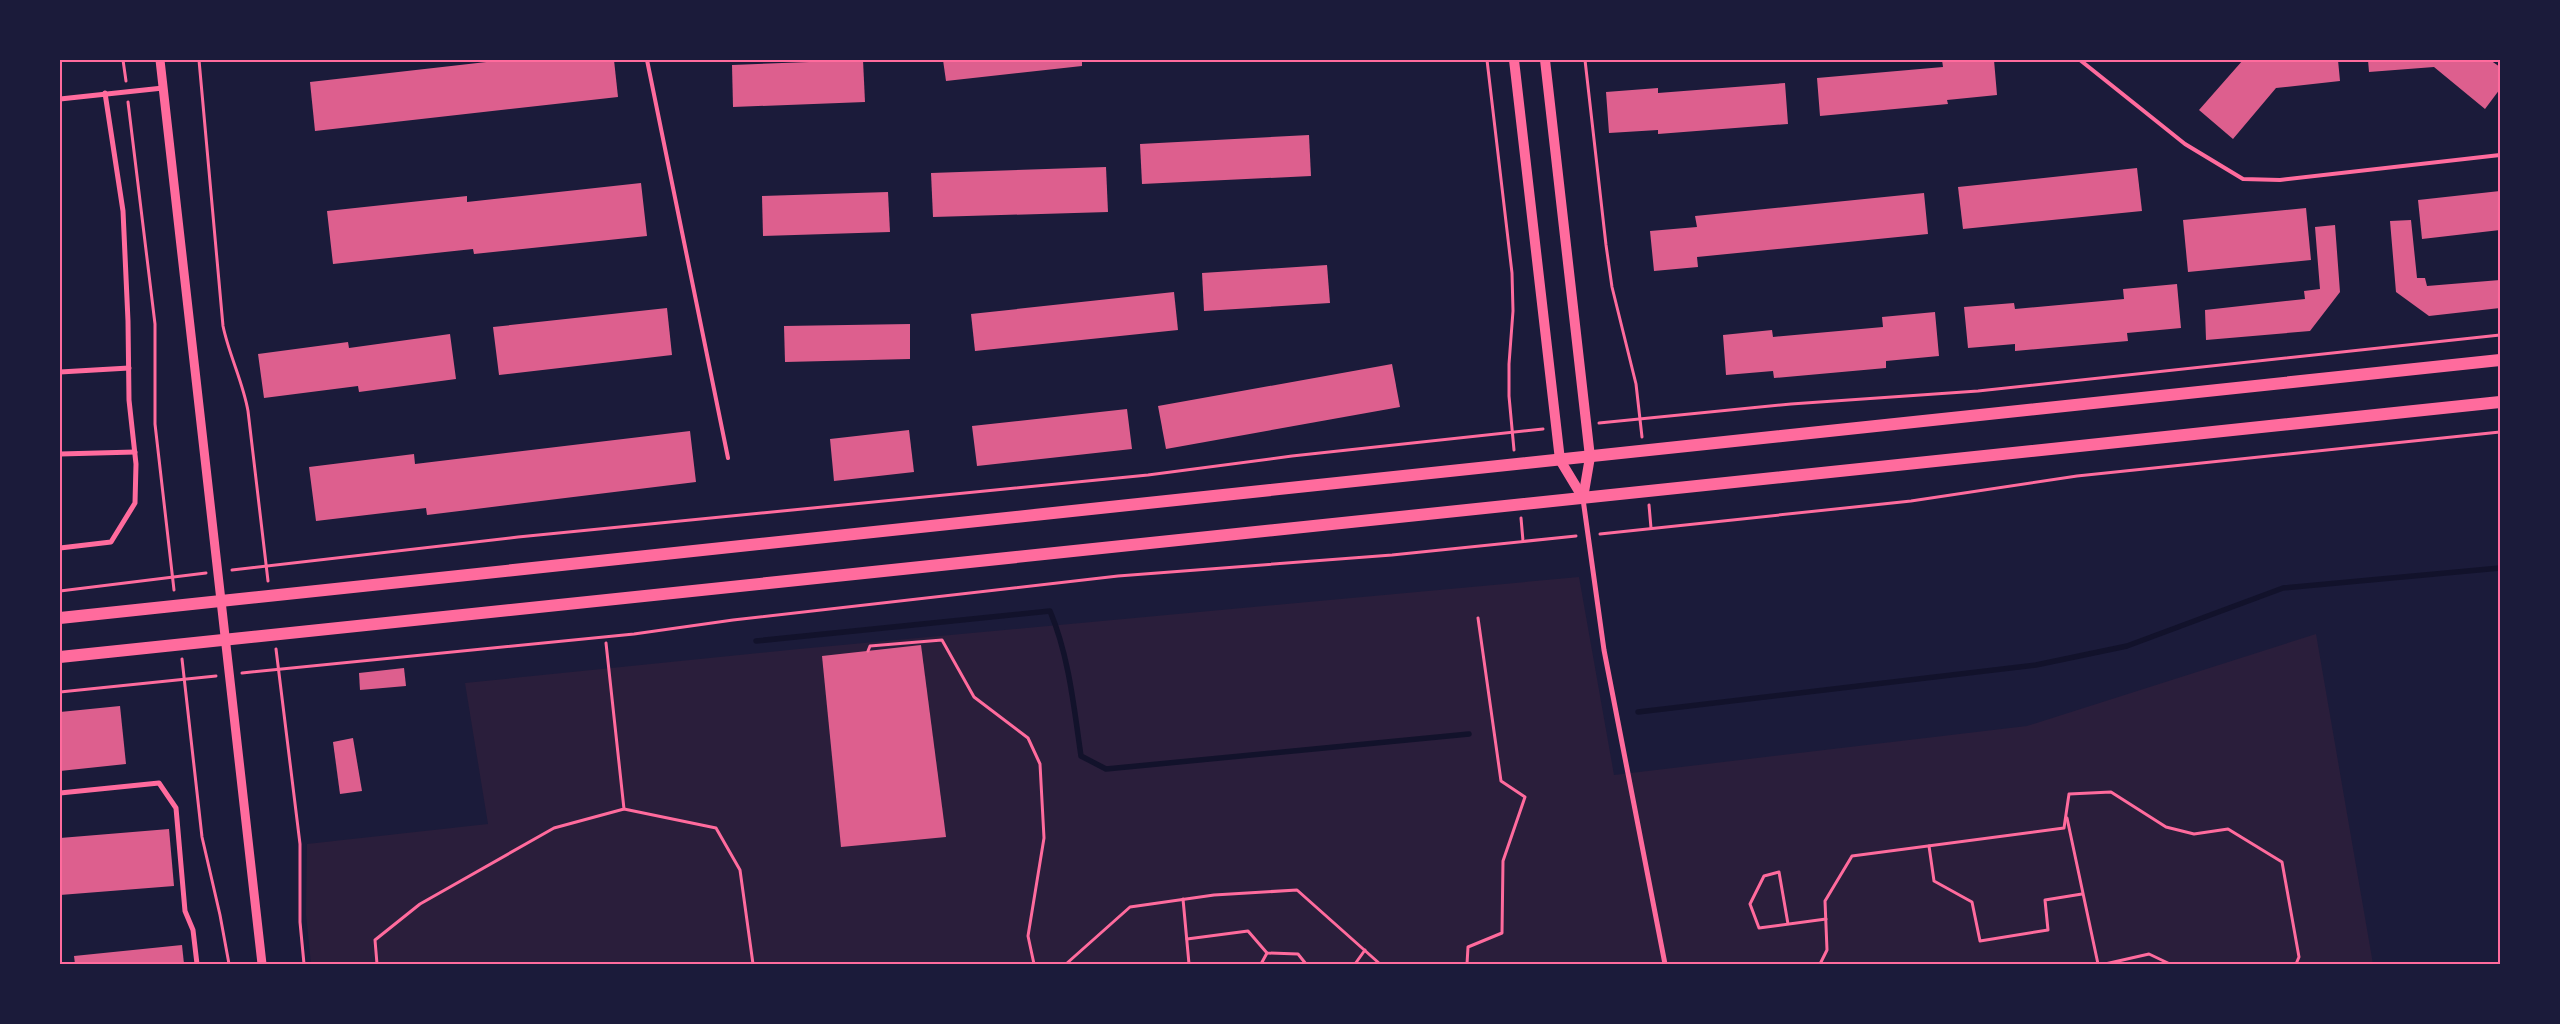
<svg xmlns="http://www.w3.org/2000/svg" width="2560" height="1024" font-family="Literata,serif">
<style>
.green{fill:#2a1e3b}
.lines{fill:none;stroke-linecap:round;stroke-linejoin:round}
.stream{stroke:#12122b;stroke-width:5.5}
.building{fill:#dd5f8e}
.path{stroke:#ff6b9d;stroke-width:3}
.service{stroke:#ff6b9d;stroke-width:4}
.minor{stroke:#ff6b9d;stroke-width:5}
.tertiary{stroke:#ff6b9d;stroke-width:9}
.secondary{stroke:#ff6b9d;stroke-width:10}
.primary{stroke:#ff6b9d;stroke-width:12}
.neatline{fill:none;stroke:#ff6b9d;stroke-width:2}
</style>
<rect width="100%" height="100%" fill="#1b1b3a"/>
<path class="green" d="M1579,577L1614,775L2027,726L2316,634L2373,964H311L306,914L307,844L488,824L465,683L799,649Z"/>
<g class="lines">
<g class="stream">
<path d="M756,641L1050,611C1069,656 1074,708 1081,756L1106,769L1469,734"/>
<path d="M1638,712L2036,665L2127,646L2283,588L2500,568"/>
</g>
</g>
<g class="building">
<path d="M504,60H614L618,97L315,131L310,82Z"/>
<path d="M863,60L865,102L733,107L732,65Z"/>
<path d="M943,60H1082V66L946,81Z"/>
<path d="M1942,60H1994L1997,95L1947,100L1948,104L1820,116L1817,78L1943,67Z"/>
<path d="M2243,60H2338L2340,81L2276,88L2233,139L2199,110Z"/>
<path d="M2368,60H2490L2500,67V89L2485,109L2434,67L2369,72Z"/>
<path d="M1785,83L1788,124L1658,134V130L1609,133L1606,92L1658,88V93Z"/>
<path d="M1309,135L1311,176L1142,184L1140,144Z"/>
<path d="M1106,167L1108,212L933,217L931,173Z"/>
<path d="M2137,168L2142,211L1963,229L1958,187Z"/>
<path d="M641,183L647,236L474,254L473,249L333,264L327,211L467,196V202Z"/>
<path d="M2500,191V230L2422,239L2418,200Z"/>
<path d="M888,192L890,232L763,236L762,196Z"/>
<path d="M1924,193L1928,234L1697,257L1698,267L1654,271L1650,231L1697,227L1695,216Z"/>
<path d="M2306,208L2311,260L2188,272L2183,220Z"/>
<path d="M2411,220L2417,278H2425L2427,286L2500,280V308L2429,316L2396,292L2390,221Z"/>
<path d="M2335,225L2340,292L2310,331L2206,340L2205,310L2305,299L2304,291L2320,289L2315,227Z"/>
<path d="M1327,265L1330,303L1204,311L1202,273Z"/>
<path d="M2177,284L2181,328L2127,333L2128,341L2015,351V344L1968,348L1964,307L2014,303L2015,309L2124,299L2123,289Z"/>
<path d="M1174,292L1178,330L975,351L971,314Z"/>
<path d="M667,308L672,355L499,375L493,327Z"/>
<path d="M1935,312L1939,356L1886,361V368L1774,378L1773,371L1726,375L1723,335L1772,330L1773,337L1883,327L1882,317Z"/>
<path d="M910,324V359L785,362L784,326Z"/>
<path d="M450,334L456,379L359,392L358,386L264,398L258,354L348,342L349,348Z"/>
<path d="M1392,364L1400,407L1166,449L1158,406Z"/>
<path d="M1127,409L1132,449L977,466L972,426Z"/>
<path d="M909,430L914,472L834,481L830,439Z"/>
<path d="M690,431L696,482L427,515L426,508L316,521L309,467L414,454L415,464Z"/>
<path d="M921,645L946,837L841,847L822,656Z"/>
<path d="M404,668L406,686L360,690L359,673Z"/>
<path d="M120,706L126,764L60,771V712Z"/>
<path d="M353,738L362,791L340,794L333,742Z"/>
<path d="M169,829L174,886L60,895V838Z"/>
<path d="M182,945L184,964H75L74,956Z"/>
</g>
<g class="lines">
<g class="path">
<path d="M123,60L126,81"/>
<path d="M199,60L223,326C229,355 243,382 248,411L268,581"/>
<path d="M1487,60L1512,273L1513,311L1509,364V396L1514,450"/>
<path d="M1585,60L1606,245L1612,287L1636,384L1642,437"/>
<path d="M128,102L155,324V424L174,590"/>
<path d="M1599,423L1791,404L1978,391L2500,335"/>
<path d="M1649,505L1651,528"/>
<path d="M1521,518L1523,541"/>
<path d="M1600,534L1911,501L2077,476L2500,432"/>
<path d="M232,570L518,537L1148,475L1292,456L1543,429"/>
<path d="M60,591L206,573"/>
<path d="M276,649L300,844V922L304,964"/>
<path d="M868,651L870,646L942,640L974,697L1028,738L1040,764L1044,838L1028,936L1034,964"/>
<path d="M182,659L202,837L220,915L229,964"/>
<path d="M242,673L634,634L733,620L1118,576L1392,555L1576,536"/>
<path d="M60,692L216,676"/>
<path d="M624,809L716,828L740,870L753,964"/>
<path d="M2067,818L2098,964"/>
<path d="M1929,846L1934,881L1972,902L1980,941L2048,930L2045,900L2082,894"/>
<path d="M1183,899L1189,964"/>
<path d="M1788,924L1779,872L1764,876L1750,904L1759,928L1826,919"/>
<path d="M1187,939L1248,931L1267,953L1298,954L1306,964"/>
<path d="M377,964L375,940L420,904L554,828L624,809L606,643"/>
<path d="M1066,964L1130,907L1214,895L1297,890L1380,964"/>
<path d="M1261,964L1267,953"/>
<path d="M1355,964L1365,950"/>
<path d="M1467,964L1468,947L1502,933L1503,861L1525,797L1501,781L1478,618"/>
<path d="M1820,964L1827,950L1825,901L1852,856L2064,828L2069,794L2111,792L2166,827L2194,834L2228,829L2282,862L2299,957L2296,964"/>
<path d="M2105,964L2149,954L2170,964"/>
</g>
<g class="service">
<path d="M647,60L728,458"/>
<path d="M2080,60L2185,144L2243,179L2280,180L2500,155"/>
</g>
<g class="minor">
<path d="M60,99L163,88"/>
<path d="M60,372L129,368"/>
<path d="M60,454L135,452"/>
<path d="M1583,499L1604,650L1665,964"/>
<path d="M60,548L111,542L135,503L136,464L129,400L128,321L123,211L105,93"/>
<path d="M60,793L159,783L176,808L185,911L193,930L197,964"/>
</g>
<path class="tertiary" d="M160,60L262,964"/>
<g class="secondary">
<path d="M1514,60L1560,460L1583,498"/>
<path d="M1545,60L1590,457L1583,498"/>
</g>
<g class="primary">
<path d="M60,618L2500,360"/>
<path d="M60,657L2500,402"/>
</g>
</g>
<rect width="2560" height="1024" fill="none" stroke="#1b1b3a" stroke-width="122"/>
<rect x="61" y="61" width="2438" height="902" class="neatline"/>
</svg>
